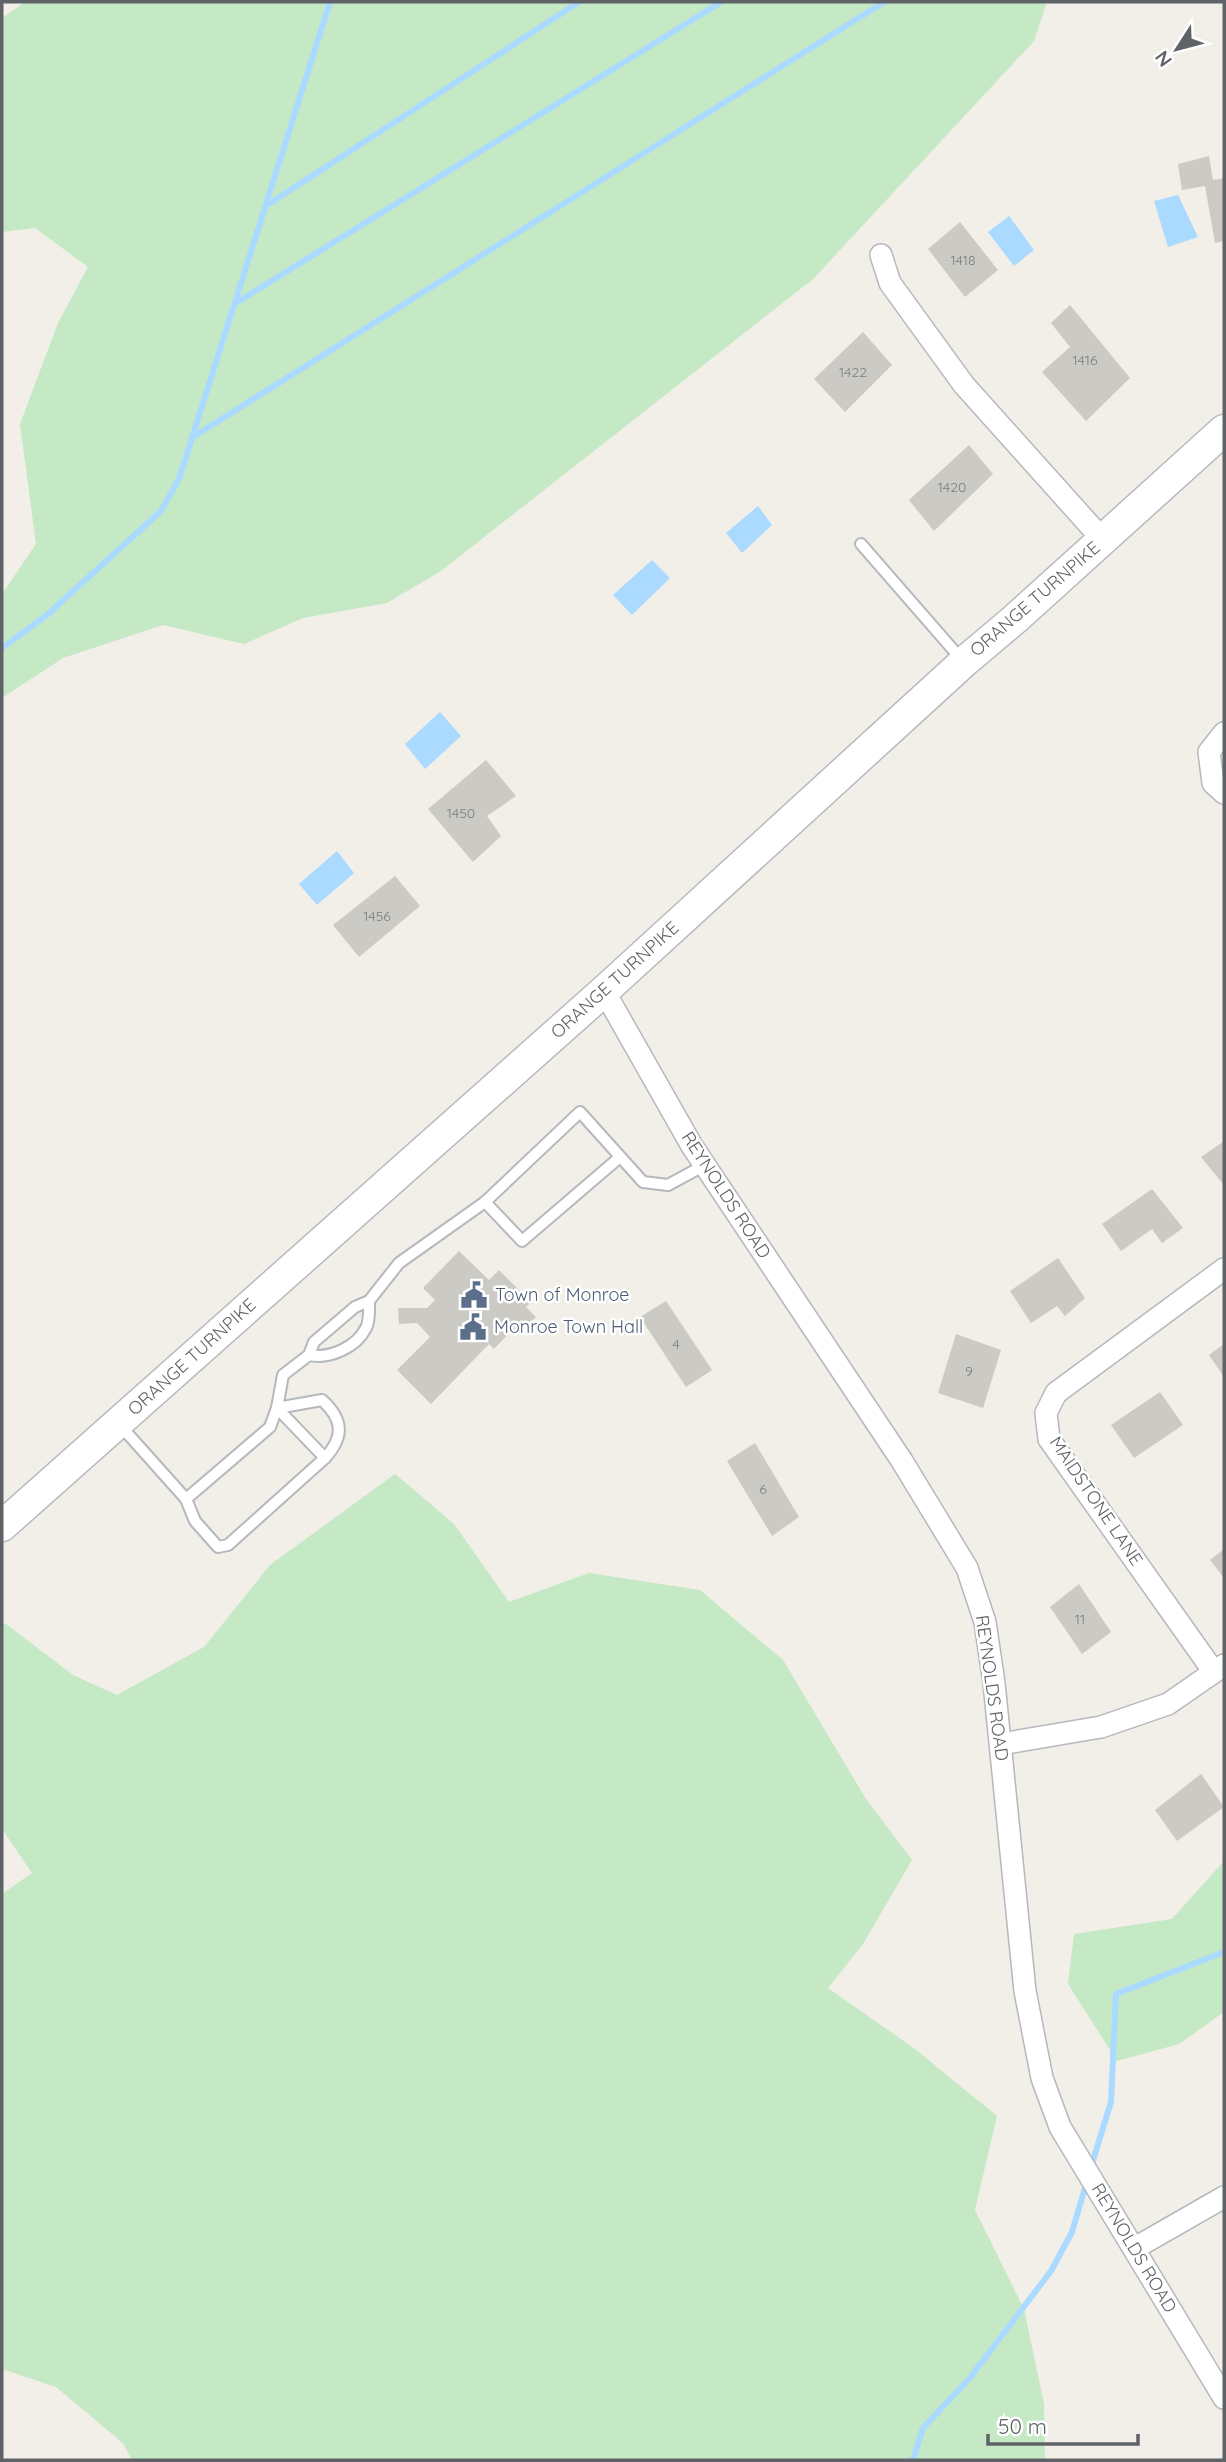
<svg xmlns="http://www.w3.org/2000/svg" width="1226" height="2462" font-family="Quicksand,sans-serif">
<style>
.green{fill:#c5e8c5}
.water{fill:#aadaff}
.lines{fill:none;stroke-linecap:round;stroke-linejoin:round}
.stream{stroke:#aadaff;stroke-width:6}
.building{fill:#cccac5}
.lane-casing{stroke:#b5b8bc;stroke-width:14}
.street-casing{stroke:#b5b8bc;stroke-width:24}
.secondary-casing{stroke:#b6babf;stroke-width:33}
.lane{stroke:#fff;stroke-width:10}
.street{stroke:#fff;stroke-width:21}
.secondary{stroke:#fff;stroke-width:30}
.labels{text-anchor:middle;stroke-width:5;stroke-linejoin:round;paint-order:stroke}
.number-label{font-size:14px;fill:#7a7d7f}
.street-label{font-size:18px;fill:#5f6368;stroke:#fff}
.service-label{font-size:18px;fill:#4e5e75;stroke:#fff;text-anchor:start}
</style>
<rect width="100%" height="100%" fill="#f1efe8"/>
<g class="green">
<path d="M25,2H1047L1034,41L813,279L441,571L387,603L303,618L244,644L163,625L63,658L2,698V594L36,544L20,424L58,323L88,267L35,228L2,232V18Z"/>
<path d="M395,1474L454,1524L509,1602L589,1573L700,1590L783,1660L866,1799L912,1860L863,1944L828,1988L915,2049L997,2116L975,2210L1024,2309L1044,2404L1045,2460H132L123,2443L56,2387L2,2369V1894L32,1873L2,1829V1623L6,1624L73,1675L117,1695L204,1647L270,1565Z"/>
<path d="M1224,1861V2012L1179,2044L1117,2061L1068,1984L1074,1934L1172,1919Z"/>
</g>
<g class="water">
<path d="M1178,195L1198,237L1168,247L1154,201Z"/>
<path d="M1009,216L1034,250L1014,266L988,232Z"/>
<path d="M758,506L772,525L742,553L726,533Z"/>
<path d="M652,560L670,578L632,615L613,595Z"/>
<path d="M440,712L461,736L425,769L405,744Z"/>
<path d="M337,851L354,873L317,905L299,884Z"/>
</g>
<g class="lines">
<g class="stream">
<path d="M269,204L579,2"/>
<path d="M236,303L721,2"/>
<path d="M193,437L884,2"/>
<path d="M2,648L47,615L161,511L179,479L330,2"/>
<path d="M1091,2167L1111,2102L1116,1994L1224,1952"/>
<path d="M913,2460L923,2428L969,2379L1051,2271L1072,2232L1087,2181"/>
</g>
</g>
<g class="building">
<path d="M1209,156L1213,180L1224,178V241L1215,243L1205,186L1182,190L1178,164Z"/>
<path d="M960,222L998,270L965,297L928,249Z"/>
<path d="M1070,305L1130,378L1086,421L1042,372L1070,347L1051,323Z"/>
<path d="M863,332L892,365L845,412L814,379Z"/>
<path d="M969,445L993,474L934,531L909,500Z"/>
<path d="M486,760L516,796L487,816L501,836L473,862L428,809Z"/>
<path d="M395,876L420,906L359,957L333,925Z"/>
<path d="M1224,1141V1185L1201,1157Z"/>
<path d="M1152,1189L1183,1228L1162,1243L1152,1229L1121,1251L1102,1224Z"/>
<path d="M459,1251L489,1280L499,1270L531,1302L526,1307L536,1317L518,1335L513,1329L494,1349L489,1344L431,1404L397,1370L430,1337L417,1323L399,1324L398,1308H427L435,1300L423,1288Z"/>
<path d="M1058,1258L1085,1298L1065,1316L1057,1306L1031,1323L1010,1291Z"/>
<path d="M666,1301L712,1370L686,1387L640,1317Z"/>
<path d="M956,1334L1001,1350L983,1408L938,1393Z"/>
<path d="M1224,1344V1377L1209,1355Z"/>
<path d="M1160,1392L1183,1425L1134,1458L1111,1425Z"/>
<path d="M755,1443L799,1517L772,1536L727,1461Z"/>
<path d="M1224,1549V1578L1210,1560Z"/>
<path d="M1079,1584L1111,1632L1082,1654L1050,1607Z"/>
<path d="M1201,1774L1224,1807L1177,1841L1155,1810Z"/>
</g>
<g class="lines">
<defs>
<g id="lane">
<path d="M861,544L962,660"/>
<path d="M620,1157L522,1241L485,1202L580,1112L643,1182L668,1185L705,1165"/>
<path d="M369,1301C369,1309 370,1321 366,1328C356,1348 329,1359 309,1355L314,1342L355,1307L369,1301L399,1263L485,1202"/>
<path d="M277,1408L322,1400C344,1420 344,1437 325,1458"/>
<path d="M119,1424L186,1499L270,1427L277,1408L283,1375L309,1355"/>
<path d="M186,1499L195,1521L218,1547L228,1545L325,1458L277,1408"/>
</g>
<g id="street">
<path d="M881,255L890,283L964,385L1103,540"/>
<path d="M1224,733L1209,752L1213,783L1224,793"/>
<path d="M604,991L692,1146L902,1461L967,1568L985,1622L994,1683L1025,1991L1042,2078L1060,2127L1224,2398"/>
<path d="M1214,1672L1049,1439L1046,1413L1056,1393L1224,1269"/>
<path d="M1001,1744L1101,1727L1168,1704L1224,1665"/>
<path d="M1135,2248L1224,2197"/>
</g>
<path id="secondary" d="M2,1526L604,991L964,662L1015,619L1224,430"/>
</defs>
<use href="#lane" class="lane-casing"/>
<use href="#street" class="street-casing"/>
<use href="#secondary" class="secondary-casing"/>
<use href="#lane" class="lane"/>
<use href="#street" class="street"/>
<use href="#secondary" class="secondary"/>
</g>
<defs>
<symbol id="civic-bare" viewBox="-9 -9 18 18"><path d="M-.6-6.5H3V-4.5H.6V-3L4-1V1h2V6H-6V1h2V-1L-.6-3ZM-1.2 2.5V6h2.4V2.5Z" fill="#5c6f8a" stroke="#fff" stroke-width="2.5" paint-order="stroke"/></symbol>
</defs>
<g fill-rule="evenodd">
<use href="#civic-bare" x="455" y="1276" width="38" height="38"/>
<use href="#civic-bare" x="454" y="1308" width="38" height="38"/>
</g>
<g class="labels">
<g class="number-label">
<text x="963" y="265">1418</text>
<text x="1085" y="365">1416</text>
<text x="853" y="377">1422</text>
<text x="952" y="492">1420</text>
<text x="461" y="818">1450</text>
<text x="377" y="921">1456</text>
<text x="676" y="1349">4</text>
<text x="969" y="1376">9</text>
<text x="763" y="1494">6</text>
<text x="1080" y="1624">11</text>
</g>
<g class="street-label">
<text transform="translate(1035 599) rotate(-41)" y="6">ORANGE TURNPIKE</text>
<text transform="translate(615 980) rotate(-42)" y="6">ORANGE TURNPIKE</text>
<text transform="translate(726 1195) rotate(57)" y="6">REYNOLDS ROAD</text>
<text transform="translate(192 1357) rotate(-42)" y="6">ORANGE TURNPIKE</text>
<text transform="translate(1096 1501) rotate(56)" y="6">MAIDSTONE LANE</text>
<text transform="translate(992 1688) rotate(82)" y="6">REYNOLDS ROAD</text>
<text transform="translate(1134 2248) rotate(59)" y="6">REYNOLDS ROAD</text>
</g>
<g class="service-label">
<text x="495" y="1301">Town of Monroe</text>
<text x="494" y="1333">Monroe Town Hall</text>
</g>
</g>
<rect width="1226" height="2462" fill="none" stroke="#5f6368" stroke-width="7"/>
<g transform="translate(1177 49) rotate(234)" stroke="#ffffff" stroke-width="5" paint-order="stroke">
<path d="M0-5L12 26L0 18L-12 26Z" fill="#5f6368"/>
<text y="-10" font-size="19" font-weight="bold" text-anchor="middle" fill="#5f6368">N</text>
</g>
<path d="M988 2434v10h150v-10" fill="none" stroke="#5f6368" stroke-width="3.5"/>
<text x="998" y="2434" font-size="21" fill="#5f6368" stroke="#ffffff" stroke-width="5" paint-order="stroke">50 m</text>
</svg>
